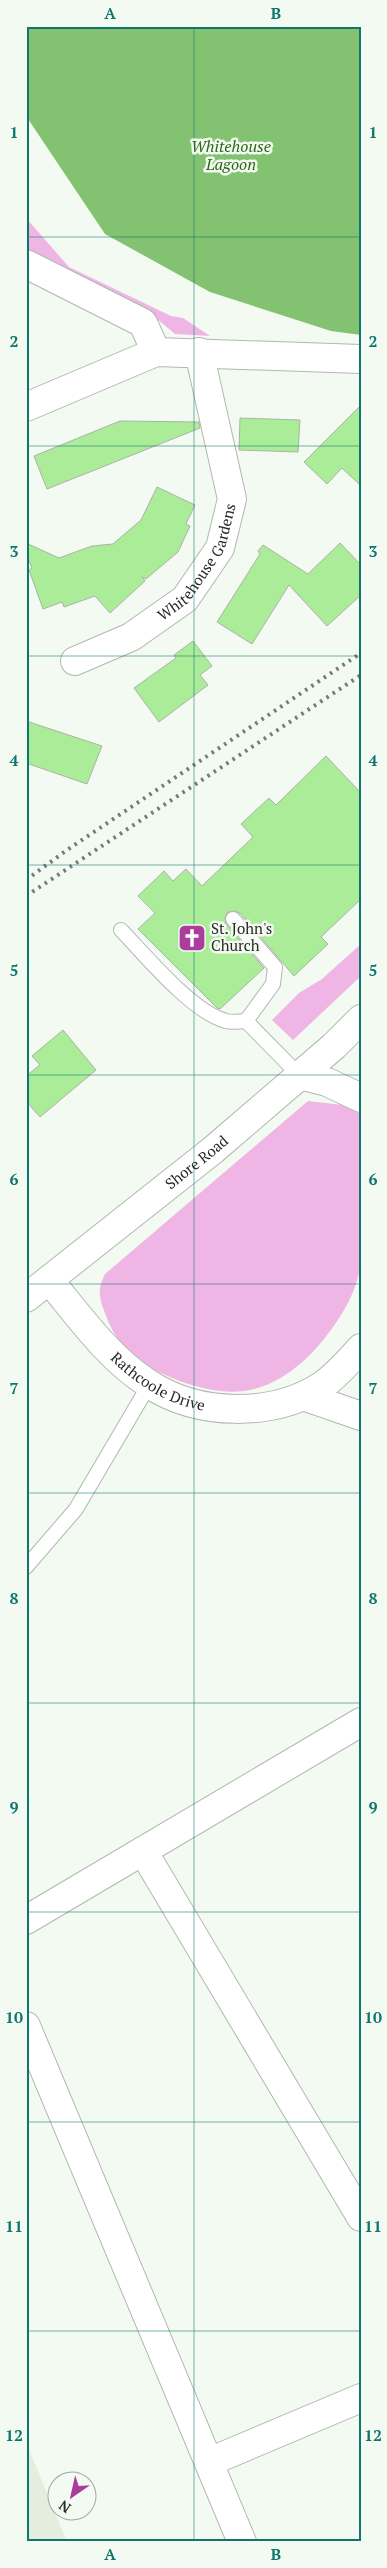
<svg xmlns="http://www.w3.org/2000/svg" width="387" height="2568" font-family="'PT Serif',serif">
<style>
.built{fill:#e3eedf}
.green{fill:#efb5e4}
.water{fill:#82c271}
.building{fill:#aaec98;stroke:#acb2aa}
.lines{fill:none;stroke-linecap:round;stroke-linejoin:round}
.lane-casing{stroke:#b1b8b0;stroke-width:16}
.street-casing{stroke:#b1b8b0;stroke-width:30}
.secondary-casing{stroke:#b1b8b0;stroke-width:30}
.primary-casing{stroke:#b1b8b0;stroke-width:30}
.lane{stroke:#fff;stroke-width:14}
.street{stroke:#fff;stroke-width:28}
.secondary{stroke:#fff;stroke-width:28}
.primary{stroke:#fff;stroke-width:28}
.rail{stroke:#777b75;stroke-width:4;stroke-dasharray:2.5 5;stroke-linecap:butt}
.grid{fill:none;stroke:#0f766e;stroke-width:1;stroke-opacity:0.55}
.labels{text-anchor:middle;stroke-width:5;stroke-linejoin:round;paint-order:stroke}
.street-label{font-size:15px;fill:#282a27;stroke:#f3faf1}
.poi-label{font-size:15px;fill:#282a27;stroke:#f3faf1;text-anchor:start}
.water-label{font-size:16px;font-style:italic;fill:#2c6818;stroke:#f3faf1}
.neatline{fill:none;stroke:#0f766e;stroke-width:2}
.grid-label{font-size:16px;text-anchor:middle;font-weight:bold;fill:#0f766e}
</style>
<rect width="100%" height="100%" fill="#f3faf1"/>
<path class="built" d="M26,2442L67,2542H26Z"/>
<g class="green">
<path d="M26,218L69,267L171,316L183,318L210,336L175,334L150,313L26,276Z"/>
<path d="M361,944V976L293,1040L272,1020L299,993L322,979Z"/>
<path d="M308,1101L343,1105L361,1114C361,1150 361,1185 361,1220C361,1238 363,1259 358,1277C352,1300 339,1320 324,1339C305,1363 276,1387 244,1391C208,1396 150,1374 126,1349C117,1340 109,1325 105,1313C99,1298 97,1289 105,1274Z"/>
</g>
<path class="water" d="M26,26H361V335L331,331L210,292L105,234L26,116Z"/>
<g class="building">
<path d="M361,405V486L342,468L327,484L304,462Z"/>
<path d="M240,418L300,420L298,452L239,450Z"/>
<path d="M120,421L199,422L200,428L47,489L34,456Z"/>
<path d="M157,487L195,505L186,524L190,526L178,552L146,579L142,577L145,581L110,613L95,596L64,607L62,602L43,609L29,570L32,568L26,554V543L59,558L92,546L113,544L141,520Z"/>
<path d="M340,543L361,565V595L327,626L289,585L252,644L217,622L260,554L258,551L263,545L308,574Z"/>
<path d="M193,641L212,666L200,675L208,685L159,722L134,688L176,658L174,655Z"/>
<path d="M26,721L102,746L87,784L26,763Z"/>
<path d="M326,756L361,793V899L321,937L328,944L294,976L240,913L235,911L228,912L225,917L226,924L264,968L220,1009L217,1008L138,929L155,913L138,896L164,871L173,881L186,869L202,886L253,837L241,824L269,798L276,805Z"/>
<path d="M63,1030L96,1070L40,1117L26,1101V1076L40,1065L32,1056Z"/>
</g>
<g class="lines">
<defs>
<g id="lane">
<path d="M233,919L275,967L273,984L246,1021"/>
<path d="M121,930C146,956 192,1012 226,1021C232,1023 240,1021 246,1021L299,1075"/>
<path d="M26,1567L76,1509L149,1385"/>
</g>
<g id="street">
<path d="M26,264L143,323L156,352"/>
<path d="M26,407L156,352L361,359"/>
<path id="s1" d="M75,661L131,637L185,599L220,548L232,499L199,352"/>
<path d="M143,1851L361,2217"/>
<path d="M26,1920L361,1722"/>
<path d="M26,2026L242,2542"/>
<path d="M209,2462L361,2398"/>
</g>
<g id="secondary">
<path d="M299,1075L327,1082L361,1098"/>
<path id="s2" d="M49,1280C80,1317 108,1358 149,1384C198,1416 273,1418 323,1385C337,1375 349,1361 361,1348"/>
<path d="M303,1396L361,1416"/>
</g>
<g id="primary">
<path id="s3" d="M26,1298L213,1150L334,1046L361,1019"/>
</g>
</defs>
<use href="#lane" class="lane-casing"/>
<use href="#street" class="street-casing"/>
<use href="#secondary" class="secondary-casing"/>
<use href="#primary" class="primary-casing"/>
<use href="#lane" class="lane"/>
<use href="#street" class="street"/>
<use href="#secondary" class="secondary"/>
<use href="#primary" class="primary"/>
<g class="rail">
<path d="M26,880L67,850L361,653"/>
<path d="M26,896L361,675"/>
</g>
</g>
<path class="grid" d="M194,26V2542M26,237H361M26,446H361M26,656H361M26,865H361M26,1075H361M26,1284H361M26,1493H361M26,1703H361M26,1912H361M26,2122H361M26,2331H361"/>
<defs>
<symbol id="church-square" viewBox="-11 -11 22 22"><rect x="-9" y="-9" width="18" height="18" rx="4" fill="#ab3e9d" stroke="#f3faf1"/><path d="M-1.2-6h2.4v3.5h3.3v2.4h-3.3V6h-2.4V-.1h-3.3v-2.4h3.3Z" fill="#fff"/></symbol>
</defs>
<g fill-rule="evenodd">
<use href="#church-square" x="176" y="922" width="32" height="32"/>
</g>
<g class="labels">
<g class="street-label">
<text dy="5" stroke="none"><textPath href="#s1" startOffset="165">Whitehouse Gardens</textPath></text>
<text dy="5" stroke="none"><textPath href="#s3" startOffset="218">Shore Road</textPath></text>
<text dy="5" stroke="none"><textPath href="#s2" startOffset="152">Rathcoole Drive</textPath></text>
</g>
<g class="poi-label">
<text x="211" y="934">St. John's<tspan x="211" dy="17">Church</tspan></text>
</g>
<g class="water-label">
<text x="231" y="152">Whitehouse<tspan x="231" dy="18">Lagoon</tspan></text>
</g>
</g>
<rect width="387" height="2568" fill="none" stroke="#f3faf1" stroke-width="55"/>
<g transform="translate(72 2496) rotate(214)"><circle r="24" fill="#f3faf1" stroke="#a2a7a0"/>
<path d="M0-4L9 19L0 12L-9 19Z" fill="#ab3e9d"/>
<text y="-8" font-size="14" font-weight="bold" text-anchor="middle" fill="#282a27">N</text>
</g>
<rect x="28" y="28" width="332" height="2512" class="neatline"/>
<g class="grid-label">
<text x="110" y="19">A</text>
<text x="276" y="19">B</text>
<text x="14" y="138">1</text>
<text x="373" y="138">1</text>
<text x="14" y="347">2</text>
<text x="373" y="347">2</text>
<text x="14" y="557">3</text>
<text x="373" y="557">3</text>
<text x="14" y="766">4</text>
<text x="373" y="766">4</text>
<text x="14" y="976">5</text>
<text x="373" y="976">5</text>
<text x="14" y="1185">6</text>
<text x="373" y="1185">6</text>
<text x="14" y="1394">7</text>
<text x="373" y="1394">7</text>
<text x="14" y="1604">8</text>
<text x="373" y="1604">8</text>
<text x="14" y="1813">9</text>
<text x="373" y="1813">9</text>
<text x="14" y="2023">10</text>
<text x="373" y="2023">10</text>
<text x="14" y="2232">11</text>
<text x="373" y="2232">11</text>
<text x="14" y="2441">12</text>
<text x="373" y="2441">12</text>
<text x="110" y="2560">A</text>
<text x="276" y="2560">B</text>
</g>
</svg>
